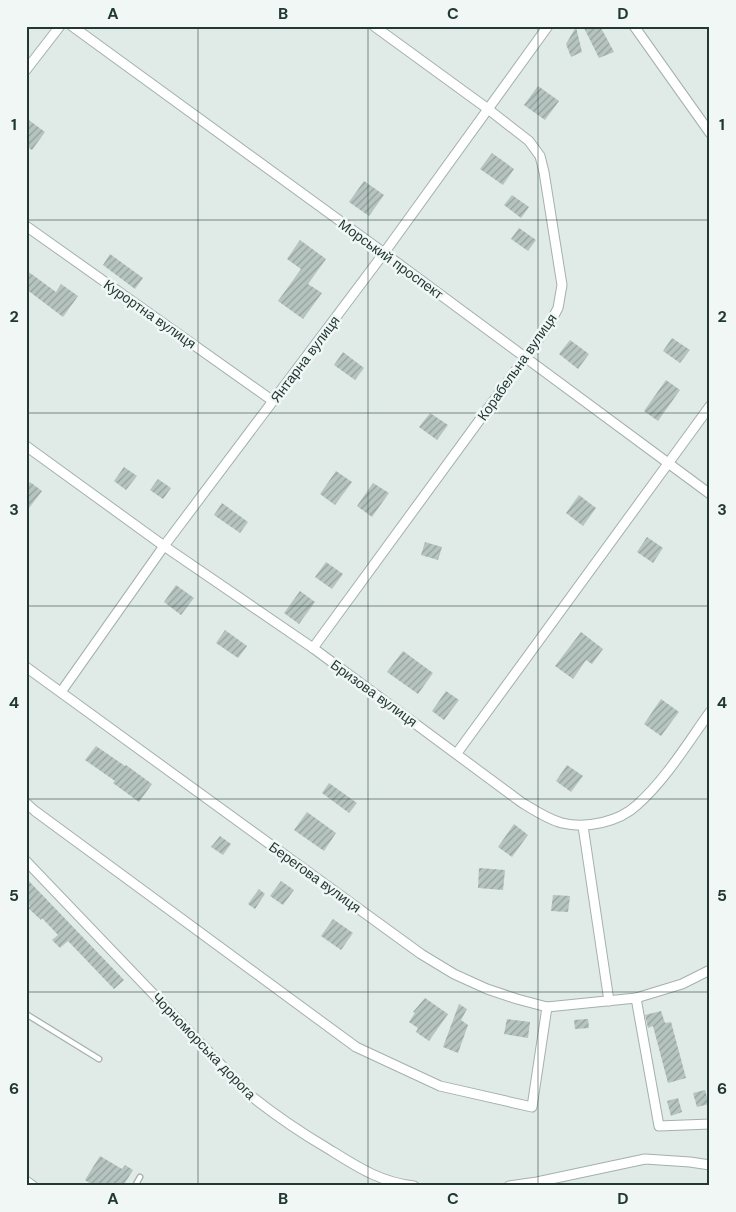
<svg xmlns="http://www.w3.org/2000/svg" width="736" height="1212" font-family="'DM Sans',sans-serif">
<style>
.building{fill:url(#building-hatch)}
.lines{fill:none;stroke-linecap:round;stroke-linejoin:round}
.service-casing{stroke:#a3b1ae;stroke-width:7}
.minor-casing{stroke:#a3b1ae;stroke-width:11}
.service{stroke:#fff;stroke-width:4.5}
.minor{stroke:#fff;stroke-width:9}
.grid{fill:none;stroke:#223835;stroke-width:1;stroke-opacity:0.55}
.labels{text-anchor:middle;stroke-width:5;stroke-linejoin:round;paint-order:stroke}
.street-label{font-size:14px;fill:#223835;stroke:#f0f7f4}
.neatline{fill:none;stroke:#223835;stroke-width:2}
.grid-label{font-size:16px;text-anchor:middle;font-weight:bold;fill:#223835}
</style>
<defs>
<pattern id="building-hatch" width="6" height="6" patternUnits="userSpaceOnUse" patternTransform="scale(1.25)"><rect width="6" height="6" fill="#b6c4c0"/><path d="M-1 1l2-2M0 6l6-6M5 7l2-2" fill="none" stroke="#94a09d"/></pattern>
</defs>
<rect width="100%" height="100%" fill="#e0eae7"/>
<g class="building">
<path d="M583,26H600L614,52L599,58Z"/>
<path d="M576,27L582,52L571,57L566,44Z"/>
<path d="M538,86L559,101L545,120L524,105Z"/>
<path d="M26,118L45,132L32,150L26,146Z"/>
<path d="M492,153L514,169L503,185L480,169Z"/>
<path d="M364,181L384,195L369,216L349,202Z"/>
<path d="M512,195L529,207L521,218L504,205Z"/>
<path d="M519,228L536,240L528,251L511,239Z"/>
<path d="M300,240L326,259L308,284L322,293L303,319L278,301L301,269L287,259Z"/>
<path d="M110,254L143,278L135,289L103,265Z"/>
<path d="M26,270L56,292L61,284L78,296L63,317L26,289Z"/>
<path d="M672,338L690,350L680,363L663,351Z"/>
<path d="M570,340L589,354L578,369L559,354Z"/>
<path d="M343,352L364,368L355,380L334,365Z"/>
<path d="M666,380L680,390L658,421L644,411Z"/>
<path d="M430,413L448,425L437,440L419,427Z"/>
<path d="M124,467L137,476L126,490L114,481Z"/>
<path d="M336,471L352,482L335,505L320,494Z"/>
<path d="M158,479L171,488L163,499L150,490Z"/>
<path d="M30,482L42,491L26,512V487Z"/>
<path d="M373,483L389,493L372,517L357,506Z"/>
<path d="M579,495L596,508L583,526L566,513Z"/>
<path d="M222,503L248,522L240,533L214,515Z"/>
<path d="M647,537L663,548L653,563L637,552Z"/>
<path d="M425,542L442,547L438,560L421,555Z"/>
<path d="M326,562L343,574L332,589L315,577Z"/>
<path d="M176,585L194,598L181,615L164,602Z"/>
<path d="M300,591L315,602L299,624L284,613Z"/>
<path d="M225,630L247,646L238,658L216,643Z"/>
<path d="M581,632L603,649L592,664L586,660L573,679L555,666Z"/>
<path d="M403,651L433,673L418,694L387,672Z"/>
<path d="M446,691L459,700L444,720L432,711Z"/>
<path d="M661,699L679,712L661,736L644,724Z"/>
<path d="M96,746L125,766L126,765L152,784L139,802L113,783L115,781L85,760Z"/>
<path d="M567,765L583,776L571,792L556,781Z"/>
<path d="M329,783L357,803L349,813L322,793Z"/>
<path d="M307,812L336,833L324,851L294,830Z"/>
<path d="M514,824L528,835L512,857L498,847Z"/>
<path d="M220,836L231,844L223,855L211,847Z"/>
<path d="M479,868L505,870L503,890L478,888Z"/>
<path d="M26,878L124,980L114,989L68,941L60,948L52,940L58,935L42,918L41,920L28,908L30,906L26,902Z"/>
<path d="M281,881L294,890L283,905L270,896Z"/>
<path d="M259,889L265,894L255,909L248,904Z"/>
<path d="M553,895L570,896L568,912L551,911Z"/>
<path d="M333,919L353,933L341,950L321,936Z"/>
<path d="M425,998L448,1014L429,1041L416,1032L418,1028L409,1022L415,1013L413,1012Z"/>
<path d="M459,1004L467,1009L461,1020L468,1025L458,1053L443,1047Z"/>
<path d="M661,1011L665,1023L671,1022L686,1078L668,1083L653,1026L648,1028L645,1015Z"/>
<path d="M507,1019L530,1022L528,1038L504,1034Z"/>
<path d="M588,1019L589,1028L575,1029L574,1020Z"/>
<path d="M705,1090L709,1104L697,1107L693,1093Z"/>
<path d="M678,1098L682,1112L671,1116L667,1101Z"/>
<path d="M100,1156L122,1169L125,1165L133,1170L123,1186H94L85,1180Z"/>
</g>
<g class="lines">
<defs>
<g id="service">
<path d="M26,1014L99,1059"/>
<path d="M135,1186L140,1177"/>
</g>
<g id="minor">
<path d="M72,26L384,253L710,494"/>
<path d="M634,26L710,133"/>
<path d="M26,70L60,26"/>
<path d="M26,226L273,401"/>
<path d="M26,446L164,546L313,648L521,802C534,810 547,819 562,823C586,829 619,822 637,805C666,779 687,744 710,712"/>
<path d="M313,648L549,325L558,308L562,285L544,172L540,156L529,141L488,109L374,26"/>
<path d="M26,667L421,954L454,974L487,989L517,999L547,1007L636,998L682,984L710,970"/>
<path d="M61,692L164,546L384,253L548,26"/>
<path d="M457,753L710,406"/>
<path d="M26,803L35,811L356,1047L440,1086L532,1107L547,1007"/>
<path d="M583,826L609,1001"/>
<path d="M26,861L250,1095C275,1115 300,1132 327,1148C356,1166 379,1182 414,1186"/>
<path d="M636,998L659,1126L710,1124"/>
<path d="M26,1181L33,1186"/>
<path d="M509,1186L537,1182L645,1159L690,1162L710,1165"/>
</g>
</defs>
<use href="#service" class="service-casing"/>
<use href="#minor" class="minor-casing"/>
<use href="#service" class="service"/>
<use href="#minor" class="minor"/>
</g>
<path class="grid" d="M198,26V1186M368,26V1186M538,26V1186M26,220H710M26,413H710M26,606H710M26,799H710M26,992H710"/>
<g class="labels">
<g class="street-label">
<text transform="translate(391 259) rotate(36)" y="5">Морський проспект</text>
<text transform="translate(150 314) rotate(35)" y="5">Курортна вулиця</text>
<text transform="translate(305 359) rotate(-53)" y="5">Янтарна вулиця</text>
<text transform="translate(517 367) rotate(-55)" y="5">Корабельна вулиця</text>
<text transform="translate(374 693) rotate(36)" y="5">Бризова вулиця</text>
<text transform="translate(315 877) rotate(36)" y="5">Берегова вулиця</text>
<text transform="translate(204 1046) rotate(46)" y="5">Чорноморська дорога</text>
</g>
</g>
<rect width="736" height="1212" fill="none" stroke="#f0f7f4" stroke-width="55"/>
<rect x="28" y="28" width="680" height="1156" class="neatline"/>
<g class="grid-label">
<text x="113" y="19">A</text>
<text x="283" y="19">B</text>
<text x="453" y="19">C</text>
<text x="623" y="19">D</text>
<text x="14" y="130">1</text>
<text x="722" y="130">1</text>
<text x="14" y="322">2</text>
<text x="722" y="322">2</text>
<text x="14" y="515">3</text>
<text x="722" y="515">3</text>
<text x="14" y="708">4</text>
<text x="722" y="708">4</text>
<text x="14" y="901">5</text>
<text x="722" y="901">5</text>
<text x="14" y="1094">6</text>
<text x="722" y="1094">6</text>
<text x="113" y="1204">A</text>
<text x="283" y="1204">B</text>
<text x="453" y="1204">C</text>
<text x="623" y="1204">D</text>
</g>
</svg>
